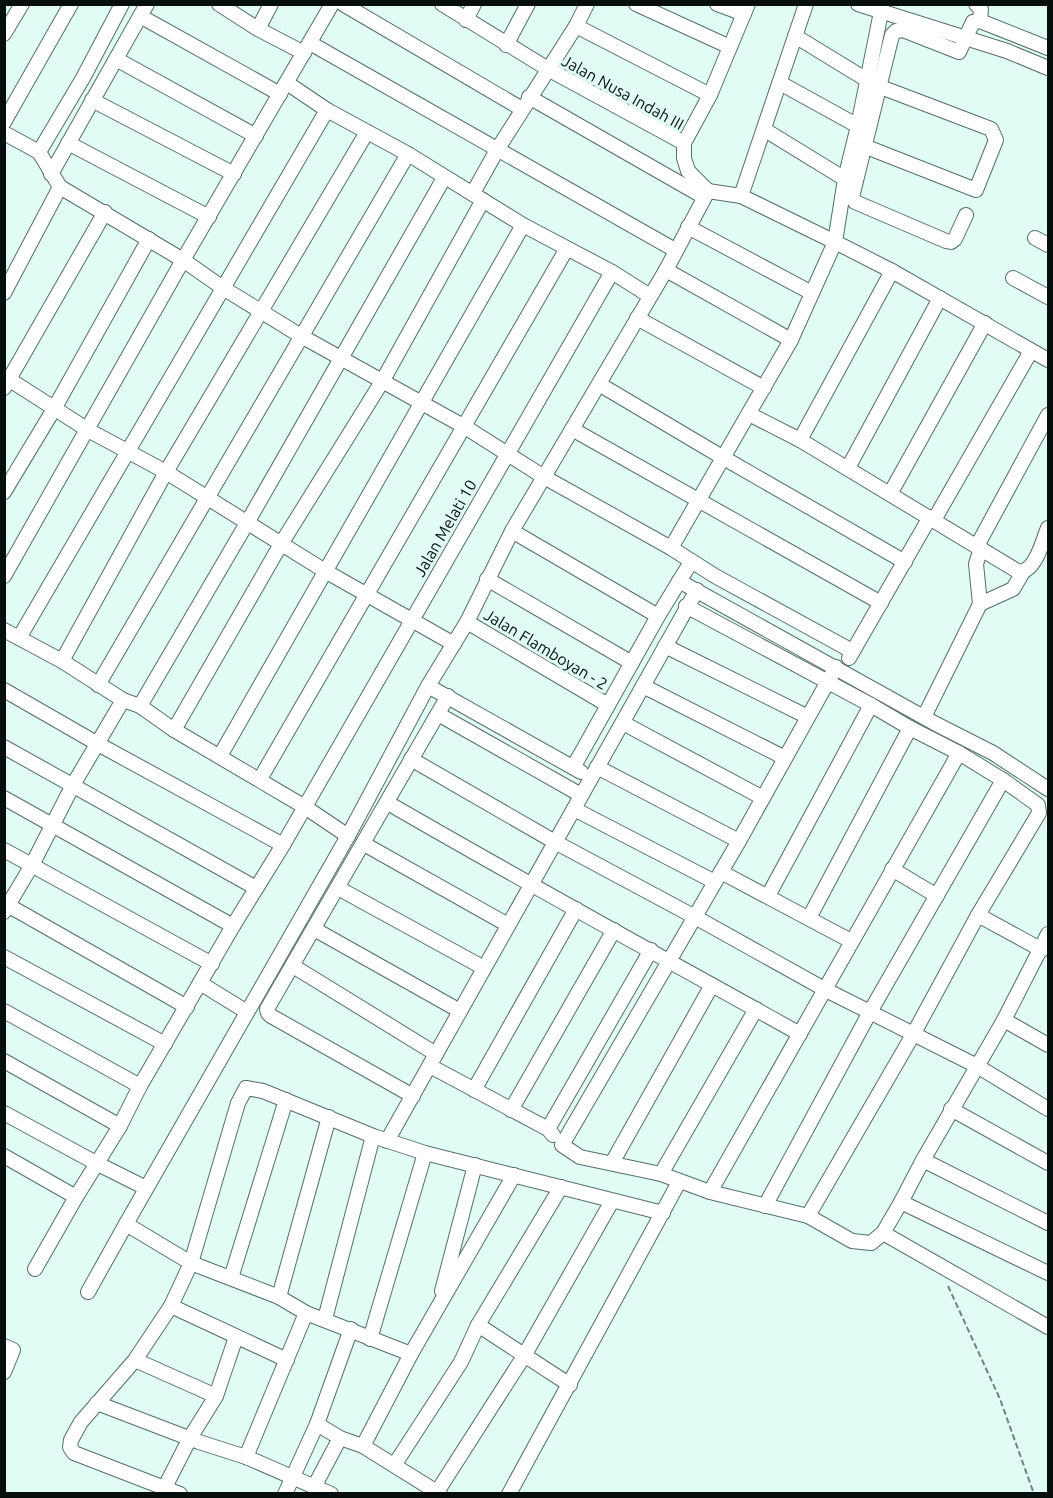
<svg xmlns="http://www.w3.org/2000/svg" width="1053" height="1498" font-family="Ubuntu,sans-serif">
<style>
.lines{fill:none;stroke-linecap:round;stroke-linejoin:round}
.minor-casing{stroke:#566e69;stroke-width:16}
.path{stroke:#70827d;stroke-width:2;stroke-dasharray:6 3;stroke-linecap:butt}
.minor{stroke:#fff;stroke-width:14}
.labels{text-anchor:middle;stroke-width:6;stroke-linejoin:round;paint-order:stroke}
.street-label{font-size:16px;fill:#060f0d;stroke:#e0fcf5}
</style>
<rect width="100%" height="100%" fill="#e0fcf5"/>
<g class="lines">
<defs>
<g id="minor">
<path d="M219,4L258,29L304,53"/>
<path d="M343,4L522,109"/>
<path d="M442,4L548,69L684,143"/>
<path d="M636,4L730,47"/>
<path d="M717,4L744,14"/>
<path d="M858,4L1007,51L1048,68"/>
<path d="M976,4L981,9L980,21"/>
<path d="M140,16L280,94"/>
<path d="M466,20L474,4"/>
<path d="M576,26L710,95"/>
<path d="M258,29L271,4"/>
<path d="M4,34L22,4"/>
<path d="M795,36L867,80"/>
<path d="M310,43L675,250"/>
<path d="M506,45L528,4"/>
<path d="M116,59L256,136"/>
<path d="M287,83L327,110L408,154L523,225L612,272L650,296"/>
<path d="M780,83L858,126"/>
<path d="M529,97L704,197"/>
<path d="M92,100L234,174"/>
<path d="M4,122L71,4"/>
<path d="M765,130L845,179"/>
<path d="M4,133L39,152L60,187L183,260L223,288L301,336L465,427L544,477L671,548L715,576L852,651"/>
<path d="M68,143L209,217"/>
<path d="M864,146L976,190L996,140L991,129L878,86"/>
<path d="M39,152L83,78L122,4"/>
<path d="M51,174L147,4"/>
<path d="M708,191L741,196L835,242L892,271L1048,360"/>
<path d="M473,193L497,150L576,26L587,4"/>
<path d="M741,196L806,4"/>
<path d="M966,215L955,239L951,242L946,241L855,202L852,197L892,35L896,31L903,30L959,52L973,22L980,21L1048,48"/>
<path d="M688,227L812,293"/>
<path d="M1035,238L1048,245"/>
<path d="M666,270L791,340"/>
<path d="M1013,278L1048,297"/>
<path d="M4,293L60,187"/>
<path d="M637,318L764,388"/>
<path d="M10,380L88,430L166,472L325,571L454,644"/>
<path d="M599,384L722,457L905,562"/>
<path d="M4,388L105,212"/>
<path d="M749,414L800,440L1019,572C1036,571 1042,542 1048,528"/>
<path d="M572,429L881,603"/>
<path d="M800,440L892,271"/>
<path d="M848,468L940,298"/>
<path d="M4,492L54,409L149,239"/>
<path d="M890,494L985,323"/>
<path d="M934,520L1031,351"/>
<path d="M512,531L658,616"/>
<path d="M977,546L1048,415"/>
<path d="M671,548L791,340L835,242L845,179L858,126L881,12"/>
<path d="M4,576L183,260L332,4"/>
<path d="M487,579L632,663"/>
<path d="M679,581L936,724L993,753L1048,789"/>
<path d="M980,604L1013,589L1023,572"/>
<path d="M686,606L871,705L910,728L959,753L1003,780L1038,805L1039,813L978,915L914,1033L808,1216"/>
<path d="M467,622L608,705"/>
<path d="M4,630L62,661L123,700L140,706L174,730L305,807L348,836"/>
<path d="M19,638L327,110"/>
<path d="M665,646L808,717"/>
<path d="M849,658L930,517"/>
<path d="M62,661L166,472L367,132"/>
<path d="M836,667L739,841L562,1145L580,1157L661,1174L710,1192L808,1216L852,1241L871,1243L883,1233L901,1202L923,1160L1004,1020L1048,934"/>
<path d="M98,685L408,154"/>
<path d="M428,686L581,772"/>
<path d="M643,686L785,758"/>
<path d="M4,690L98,744L283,845"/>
<path d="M140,706L247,523L444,178"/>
<path d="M438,714L581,795"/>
<path d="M924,717L980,604L976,564L981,548"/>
<path d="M623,723L763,798"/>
<path d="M174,730L281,544L383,380L483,200"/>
<path d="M4,747L256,888"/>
<path d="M220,756L523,225"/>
<path d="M411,759L555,842L695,917L826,990L977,1066L1048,1109"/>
<path d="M574,766L658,616L691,562"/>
<path d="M597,767L739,841"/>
<path d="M260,779L566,250"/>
<path d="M4,798L233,926"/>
<path d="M388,803C524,882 662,957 800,1034"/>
<path d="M574,809L715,882"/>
<path d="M364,844L508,925"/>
<path d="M4,850L212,964"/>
<path d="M892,869L937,896"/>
<path d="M721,872L851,941"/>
<path d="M338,888L484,968"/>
<path d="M768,896L871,705"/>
<path d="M4,903L187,1007"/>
<path d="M4,912L32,865L73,785L123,700"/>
<path d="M978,915L1042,950"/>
<path d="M809,918L910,728"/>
<path d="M314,929L460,1011"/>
<path d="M4,957L165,1044"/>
<path d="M293,966L436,1054"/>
<path d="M200,983L247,1012"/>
<path d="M4,1011L140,1086"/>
<path d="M1004,1020L1048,1045"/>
<path d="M4,1061L120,1126"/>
<path d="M430,1066L548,1129L553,1135"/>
<path d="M474,1090L576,909"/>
<path d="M413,1096L271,1016L268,1013L267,1009L448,696"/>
<path d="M951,1109L1048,1163"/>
<path d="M511,1110L614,930"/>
<path d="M4,1113L96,1163L146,1188"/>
<path d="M548,1129L651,950"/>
<path d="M387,1141L697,590"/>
<path d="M4,1156L76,1197"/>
<path d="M923,1160L1048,1223"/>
<path d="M612,1163L712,985"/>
<path d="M661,1174L756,1009"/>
<path d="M710,1192L959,753"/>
<path d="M901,1202L1048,1273"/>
<path d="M765,1206L870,1012L1003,780"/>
<path d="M883,1233L1048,1327"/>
<path d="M35,1269L76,1197L120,1126L140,1086L233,926L283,845L612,272"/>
<path d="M231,1278L286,1100"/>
<path d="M442,1291L475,1165"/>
<path d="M88,1292L126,1224"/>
<path d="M279,1297L329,1117"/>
<path d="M171,1306L287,1360"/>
<path d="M325,1319L373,1136"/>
<path d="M478,1325L561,1187"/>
<path d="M370,1339L425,1153"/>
<path d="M4,1346L13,1350L4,1372"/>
<path d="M411,1354L306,1313L279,1297L191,1263L126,1224L348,836L428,686L467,622L512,531L666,270L708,191L688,171L684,158V143L710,95L748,4"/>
<path d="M135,1360L216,1396"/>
<path d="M97,1403L199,1442L246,1457L331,1494"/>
<path d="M317,1424L340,1438L363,1446L440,1494"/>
<path d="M363,1446L411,1354L514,1175"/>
<path d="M246,1457L306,1313"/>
<path d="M395,1464L461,1362L478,1325L570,1385"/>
<path d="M165,1487L190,1438L216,1396L236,1337"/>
<path d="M314,1487L340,1438"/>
<path d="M437,1492L524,1356L612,1201"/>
<path d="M180,1494L74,1453L70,1447L71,1440L81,1422L135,1360L171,1306L191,1263L238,1103L246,1088L263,1091L373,1136L425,1153L663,1213"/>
<path d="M285,1494L317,1424L351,1329"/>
<path d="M509,1494L679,1182"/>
</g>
</defs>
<use href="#minor" class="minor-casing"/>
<path class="path" d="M948,1286L1000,1399L1034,1494"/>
<use href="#minor" class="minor"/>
</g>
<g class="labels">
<g class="street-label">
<text transform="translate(623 92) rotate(29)" y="6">Jalan Nusa Indah III</text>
<text transform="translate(445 528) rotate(-60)" y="6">Jalan Melati 10</text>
<text transform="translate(546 649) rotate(31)" y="6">Jalan Flamboyan - 2</text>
</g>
</g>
<rect width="1053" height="1498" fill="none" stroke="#060f0d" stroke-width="12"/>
</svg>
